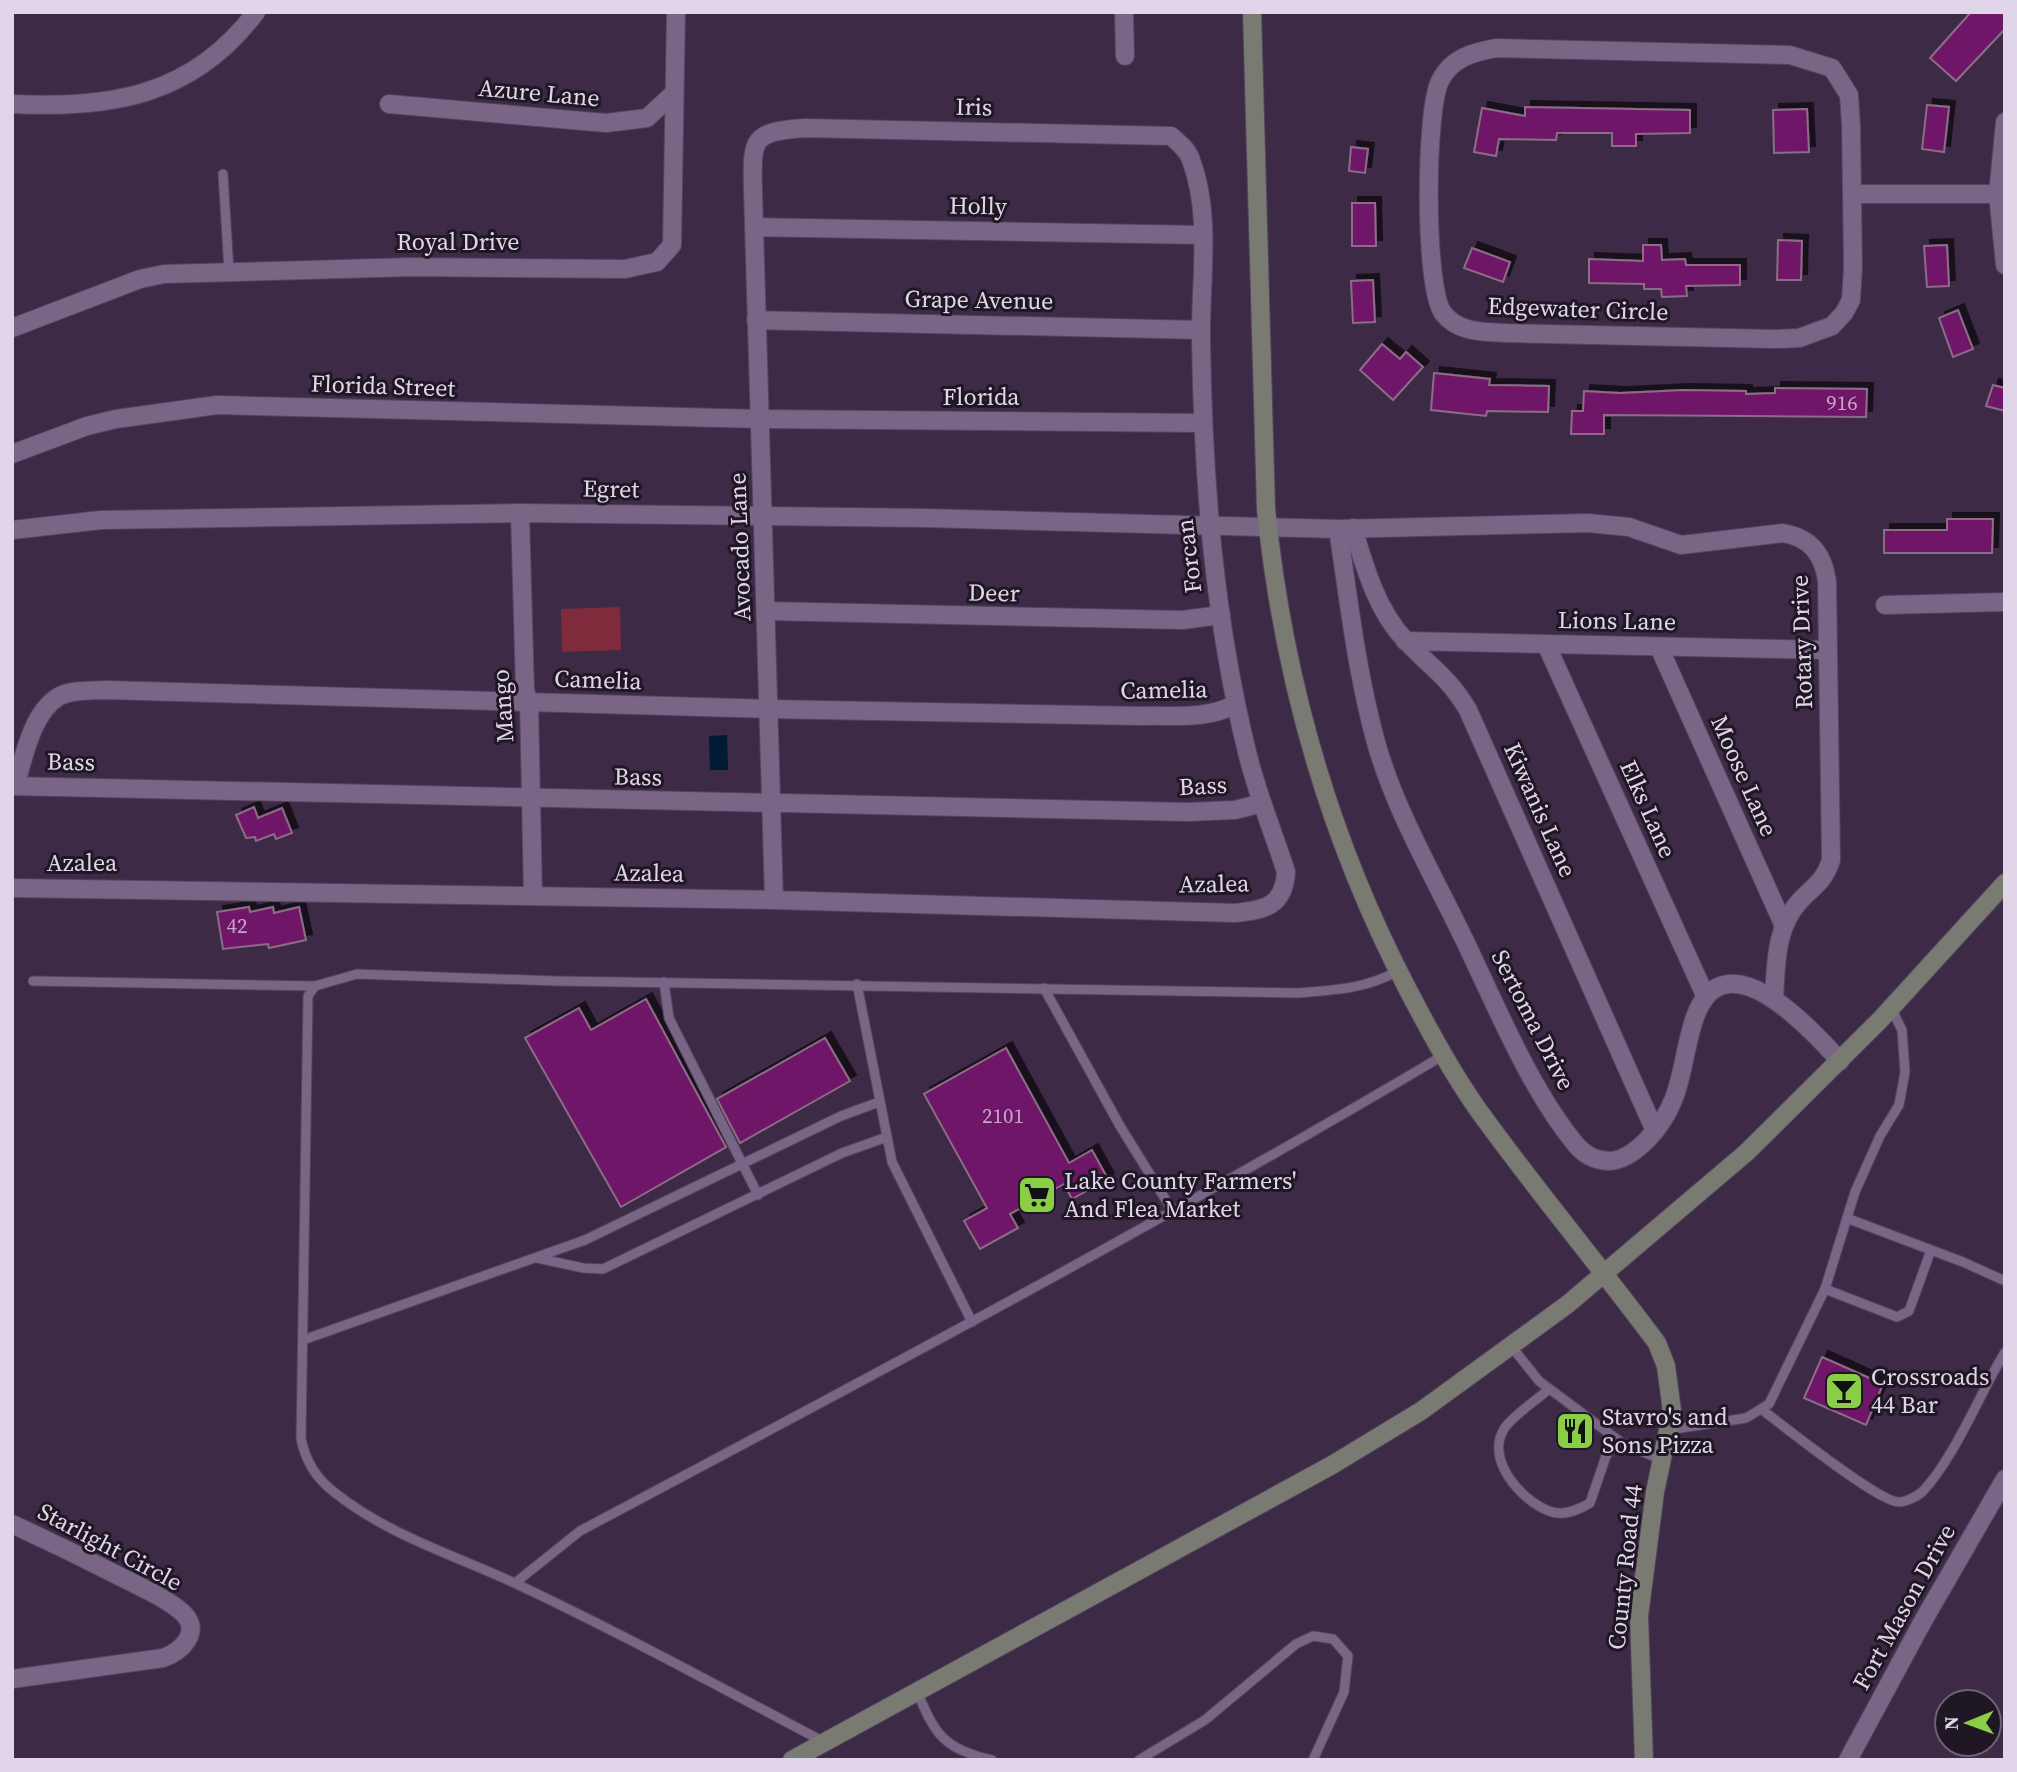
<svg xmlns="http://www.w3.org/2000/svg" width="2017" height="1772" font-family="'Source Serif 4',serif">
<style>
.green{fill:#802b3c}
.water{fill:#021a33}
.building{fill:#6f1967;stroke:#8c6c86;stroke-width:2;filter:url(#shadow)}
.lines{fill:none;stroke-linecap:round;stroke-linejoin:round}
.service-casing{stroke:#54455e;stroke-width:11}
.minor-casing{stroke:#54455e;stroke-width:20}
.secondary-casing{stroke:#54455e;stroke-width:20}
.service{stroke:#796585;stroke-width:9}
.minor{stroke:#796585;stroke-width:18}
.secondary{stroke:#797b72;stroke-width:18}
.labels{text-anchor:middle;stroke-width:6;stroke-linejoin:round;paint-order:stroke}
.number-label{font-size:21px;fill:#c4a7c8}
.street-label{font-size:24px;fill:#e1d6e9;stroke:#1f1724}
.poi-label{font-size:24px;fill:#e1d6e9;stroke:#1f1724;text-anchor:start}
</style>
<defs>
<filter id="shadow"><feDropShadow dx="6" dy="-6" stdDeviation="0" flood-color="#0009"/></filter>
</defs>
<rect width="100%" height="100%" fill="#3c2a47"/>
<path class="green" d="M620,607L621,650L562,652L561,609Z"/>
<path class="water" d="M727,735L728,770H710L709,736Z"/>
<g class="building">
<path d="M1971,12H2005V29L1956,81L1930,58Z"/>
<path d="M1927,105L1949,107L1944,152L1922,149Z"/>
<path d="M1525,107L1690,110V133L1636,134V146H1612V133H1557L1556,140L1499,139L1496,156L1474,152L1482,108L1525,116Z"/>
<path d="M1807,109L1809,152L1774,153L1773,110Z"/>
<path d="M1351,147L1368,149L1365,173L1349,171Z"/>
<path d="M1352,203H1375L1376,246H1352Z"/>
<path d="M1778,240L1802,241L1801,280H1777Z"/>
<path d="M1643,245H1661L1662,260L1685,259L1686,265H1740V285L1686,286L1687,296L1662,297L1661,289H1644V284L1589,283V259L1643,261Z"/>
<path d="M1947,245L1949,286L1927,287L1924,246Z"/>
<path d="M1472,248L1510,262L1503,282L1464,268Z"/>
<path d="M1373,280L1375,322L1353,323L1351,281Z"/>
<path d="M1958,310L1973,349L1953,357L1939,318Z"/>
<path d="M1382,344L1400,359L1406,352L1423,367L1393,400L1360,370Z"/>
<path d="M1434,373L1490,379L1489,385L1549,386L1548,412L1487,411L1486,416L1431,410Z"/>
<path d="M1993,385L2005,388V411L1986,406Z"/>
<path d="M1775,388L1867,389L1866,417L1604,415V434H1571L1572,411H1583L1584,391L1620,393L1684,390L1746,391V394L1775,393Z"/>
<path d="M1947,519H1993L1992,553H1884V530H1947Z"/>
<path d="M254,807L258,818L282,808L292,833L276,839L274,834L256,841L255,837L246,838L236,815Z"/>
<path d="M249,907L250,912L273,907L274,913L299,907L306,940L269,948L268,944L223,949L217,912Z"/>
<path d="M646,999L726,1147L621,1207L525,1038L579,1008L591,1030Z"/>
<path d="M825,1038L850,1081L740,1143L717,1099Z"/>
<path d="M1006,1048L1069,1163L1092,1150L1108,1179L1072,1199L1064,1184L1010,1214L1018,1228L980,1249L964,1221L987,1208L924,1094Z"/>
<path d="M1822,1357L1883,1384L1866,1425L1804,1398Z"/>
</g>
<g class="lines">
<defs>
<g id="service">
<path d="M223,174L229,271"/>
<path d="M33,981L315,986"/>
<path d="M664,982L669,1018L758,1195"/>
<path d="M857,984L892,1162L972,1322"/>
<path d="M1044,988L1120,1126L1172,1210"/>
<path d="M1849,1219L1963,1262L2005,1281"/>
<path d="M537,1258L583,1268L603,1269L842,1153L887,1137"/>
<path d="M1825,1289L1897,1317L1909,1311L1931,1250"/>
<path d="M303,1340L585,1240L841,1116L879,1102"/>
<path d="M1511,1346L1539,1381L1622,1443L1662,1460"/>
<path d="M1549,1389C1538,1399 1511,1417 1504,1429C1485,1460 1522,1501 1549,1511C1563,1517 1578,1510 1590,1503L1606,1456L1618,1440"/>
<path d="M1761,1409C1784,1426 1878,1502 1899,1502C1906,1502 1918,1496 1923,1491C1955,1457 1980,1393 2005,1352"/>
<path d="M1668,1430L1746,1418L1769,1404L1825,1289L1855,1192L1880,1136L1899,1105L1905,1072L1902,1030L1891,1008"/>
<path d="M515,1583L580,1531C870,1377 1161,1223 1444,1055"/>
<path d="M917,1691C935,1735 944,1749 992,1760"/>
<path d="M824,1742C724,1689 626,1636 525,1588C461,1557 390,1537 334,1492C316,1478 306,1462 301,1439L308,996L315,986L357,974L556,981L1298,993C1335,990 1365,989 1398,971"/>
<path d="M1139,1760L1205,1720L1296,1644L1313,1636L1333,1639L1348,1656L1344,1692L1313,1760"/>
</g>
<g id="minor">
<path d="M1124,12L1125,56"/>
<path d="M1497,48L1790,55L1832,68L1849,95L1851,125L1853,267L1851,300L1844,313L1832,326L1799,338L1775,339L1507,333C1485,332 1458,333 1443,313C1424,287 1425,111 1440,81C1451,58 1473,52 1497,48Z"/>
<path d="M12,104C111,109 193,96 256,12"/>
<path d="M389,104L606,123L647,118L674,93"/>
<path d="M2005,122L1998,194L2005,265"/>
<path d="M1852,194H1998"/>
<path d="M754,227L1202,235"/>
<path d="M756,320L1201,330"/>
<path d="M12,328L140,279L164,274L412,267L625,269L657,262L672,245L676,12"/>
<path d="M12,454L87,426L116,419L217,405L760,419L1202,423"/>
<path d="M520,513L525,690L529,702L533,896"/>
<path d="M1353,528C1365,568 1377,611 1406,641C1430,667 1448,676 1468,710L1655,1131"/>
<path d="M1338,529C1349,602 1357,675 1377,746C1396,811 1432,873 1461,933C1494,1000 1529,1089 1577,1146C1586,1156 1597,1161 1610,1161C1625,1160 1637,1150 1647,1140C1686,1099 1679,1063 1695,1017C1725,934 1811,1029 1840,1061"/>
<path d="M12,530L101,520L520,513L926,518L1338,529L1588,523L1629,527L1681,545L1783,533C1811,538 1823,554 1827,581L1831,860C1823,887 1806,889 1792,911C1775,937 1776,969 1774,998"/>
<path d="M1885,605L2005,602"/>
<path d="M767,611L1182,620L1221,615"/>
<path d="M1405,641L1828,650"/>
<path d="M1546,644L1705,995"/>
<path d="M1659,647L1784,926"/>
<path d="M12,786L1187,812L1235,810L1262,803"/>
<path d="M15,786C24,758 31,714 58,697C72,689 92,691 107,690L769,709L1142,716C1174,715 1207,720 1236,704"/>
<path d="M12,888L774,900L1235,913C1265,910 1284,906 1286,872C1274,834 1258,796 1248,756C1214,620 1203,480 1201,340C1200,282 1212,215 1191,160C1188,150 1179,143 1171,136L805,128C750,132 752,139 753,192L774,900"/>
<path d="M12,1524C51,1542 90,1561 129,1581C147,1590 169,1600 184,1614C202,1633 180,1652 163,1658L12,1679"/>
<path d="M1848,1760L1923,1621L2005,1479"/>
</g>
<g id="secondary">
<path d="M1252,12L1266,509C1283,677 1329,838 1407,988C1429,1030 1452,1073 1479,1111C1536,1190 1599,1265 1657,1343L1666,1366L1672,1411L1655,1492L1639,1616L1644,1760"/>
<path d="M792,1760L1332,1465L1421,1411L1568,1304L1747,1152L1880,1020L2005,883"/>
</g>
</defs>
<use href="#service" class="service-casing"/>
<use href="#minor" class="minor-casing"/>
<use href="#secondary" class="secondary-casing"/>
<use href="#service" class="service"/>
<use href="#minor" class="minor"/>
<use href="#secondary" class="secondary"/>
</g>
<defs>
<symbol id="supermarket-square" viewBox="-11 -11 22 22"><rect x="-9" y="-9" width="18" height="18" rx="4" fill="#8ace47" stroke="#1f1724"/><path d="M-6-5.5h2.5l.6 2H6L4.5 2H-2.5L-4.4-4H-6ZM-1.5 3.2a1.3 1.3 0 1 0 .1 0ZM3 3.2a1.3 1.3 0 1 0 .1 0Z" fill="#111"/></symbol>
<symbol id="bar-square" viewBox="-11 -11 22 22"><rect x="-9" y="-9" width="18" height="18" rx="4" fill="#8ace47" stroke="#1f1724"/><path d="M-6-5H6L.8 .8V4.5H3.5V6h-7V4.5H-.8V.8Z" fill="#111"/></symbol>
<symbol id="restaurant-square" viewBox="-11 -11 22 22"><rect x="-9" y="-9" width="18" height="18" rx="4" fill="#8ace47" stroke="#1f1724"/><path d="M-5-6h1v4h1v-4h1v4h1v-4h1v5L-1.5 .5V6h-2V.5L-5-1ZM5-6V6H3V1.5H1.5Q1.5-4 5-6Z" fill="#111"/></symbol>
</defs>
<g fill-rule="evenodd">
<use href="#supermarket-square" x="1015" y="1173" width="44" height="44"/>
<use href="#bar-square" x="1822" y="1369" width="44" height="44"/>
<use href="#restaurant-square" x="1553" y="1409" width="44" height="44"/>
</g>
<g class="labels">
<g class="number-label">
<text x="1842" y="410">916</text>
<text x="237" y="933">42</text>
<text x="1003" y="1123">2101</text>
</g>
<g class="street-label">
<text transform="translate(539 93) rotate(5)" y="8">Azure Lane</text>
<text transform="translate(974 107) rotate(1)" y="8">Iris</text>
<text transform="translate(978 206) rotate(1)" y="8">Holly</text>
<text x="458" y="250">Royal Drive</text>
<text transform="translate(979 300) rotate(1)" y="8">Grape Avenue</text>
<text transform="translate(1578 309) rotate(2)" y="8">Edgewater Circle</text>
<text transform="translate(383 386) rotate(2)" y="8">Florida Street</text>
<text x="981" y="405">Florida</text>
<text transform="translate(611 489) rotate(1)" y="8">Egret</text>
<text transform="translate(740 547) rotate(-92)" y="8">Avocado Lane</text>
<text transform="translate(1189 556) rotate(-97)" y="8">Forcan</text>
<text transform="translate(994 593) rotate(1)" y="8">Deer</text>
<text transform="translate(1617 621) rotate(1)" y="8">Lions Lane</text>
<text transform="translate(1802 642) rotate(-92)" y="8">Rotary Drive</text>
<text transform="translate(598 680) rotate(2)" y="8">Camelia</text>
<text transform="translate(1164 690) rotate(-1)" y="8">Camelia</text>
<text transform="translate(503 706) rotate(-94)" y="8">Mango</text>
<text transform="translate(71 762) rotate(1)" y="8">Bass</text>
<text transform="translate(1744 776) rotate(66)" y="8">Moose Lane</text>
<text transform="translate(638 777) rotate(1)" y="8">Bass</text>
<text transform="translate(1203 786) rotate(-3)" y="8">Bass</text>
<text transform="translate(1648 809) rotate(66)" y="8">Elks Lane</text>
<text transform="translate(1540 810) rotate(66)" y="8">Kiwanis Lane</text>
<text x="82" y="871">Azalea</text>
<text transform="translate(649 873) rotate(1)" y="8">Azalea</text>
<text transform="translate(1214 884) rotate(-1)" y="8">Azalea</text>
<text transform="translate(1533 1020) rotate(63)" y="8">Sertoma Drive</text>
<text transform="translate(110 1547) rotate(28)" y="8">Starlight Circle</text>
<text transform="translate(1625 1567) rotate(-84)" y="8">County Road 44</text>
<text transform="translate(1904 1607) rotate(-61)" y="8">Fort Mason Drive</text>
</g>
<g class="poi-label">
<text x="1064" y="1189">Lake County Farmers'<tspan x="1064" dy="28">And Flea Market</tspan></text>
<text x="1871" y="1385">Crossroads<tspan x="1871" dy="28">44 Bar</tspan></text>
<text x="1602" y="1425">Stavro's and<tspan x="1602" dy="28">Sons Pizza</tspan></text>
</g>
</g>
<rect width="2017" height="1772" fill="none" stroke="#e1d6e9" stroke-width="28"/>
<g transform="translate(1968 1723) rotate(269)"><circle r="33" fill="#1f1724" stroke="#6d6373" stroke-width="2"/>
<path d="M0-5L12 26L0 18L-12 26Z" fill="#8ace47"/>
<text y="-10" font-size="19" font-weight="bold" text-anchor="middle" fill="#e1d6e9">N</text>
</g>
</svg>
